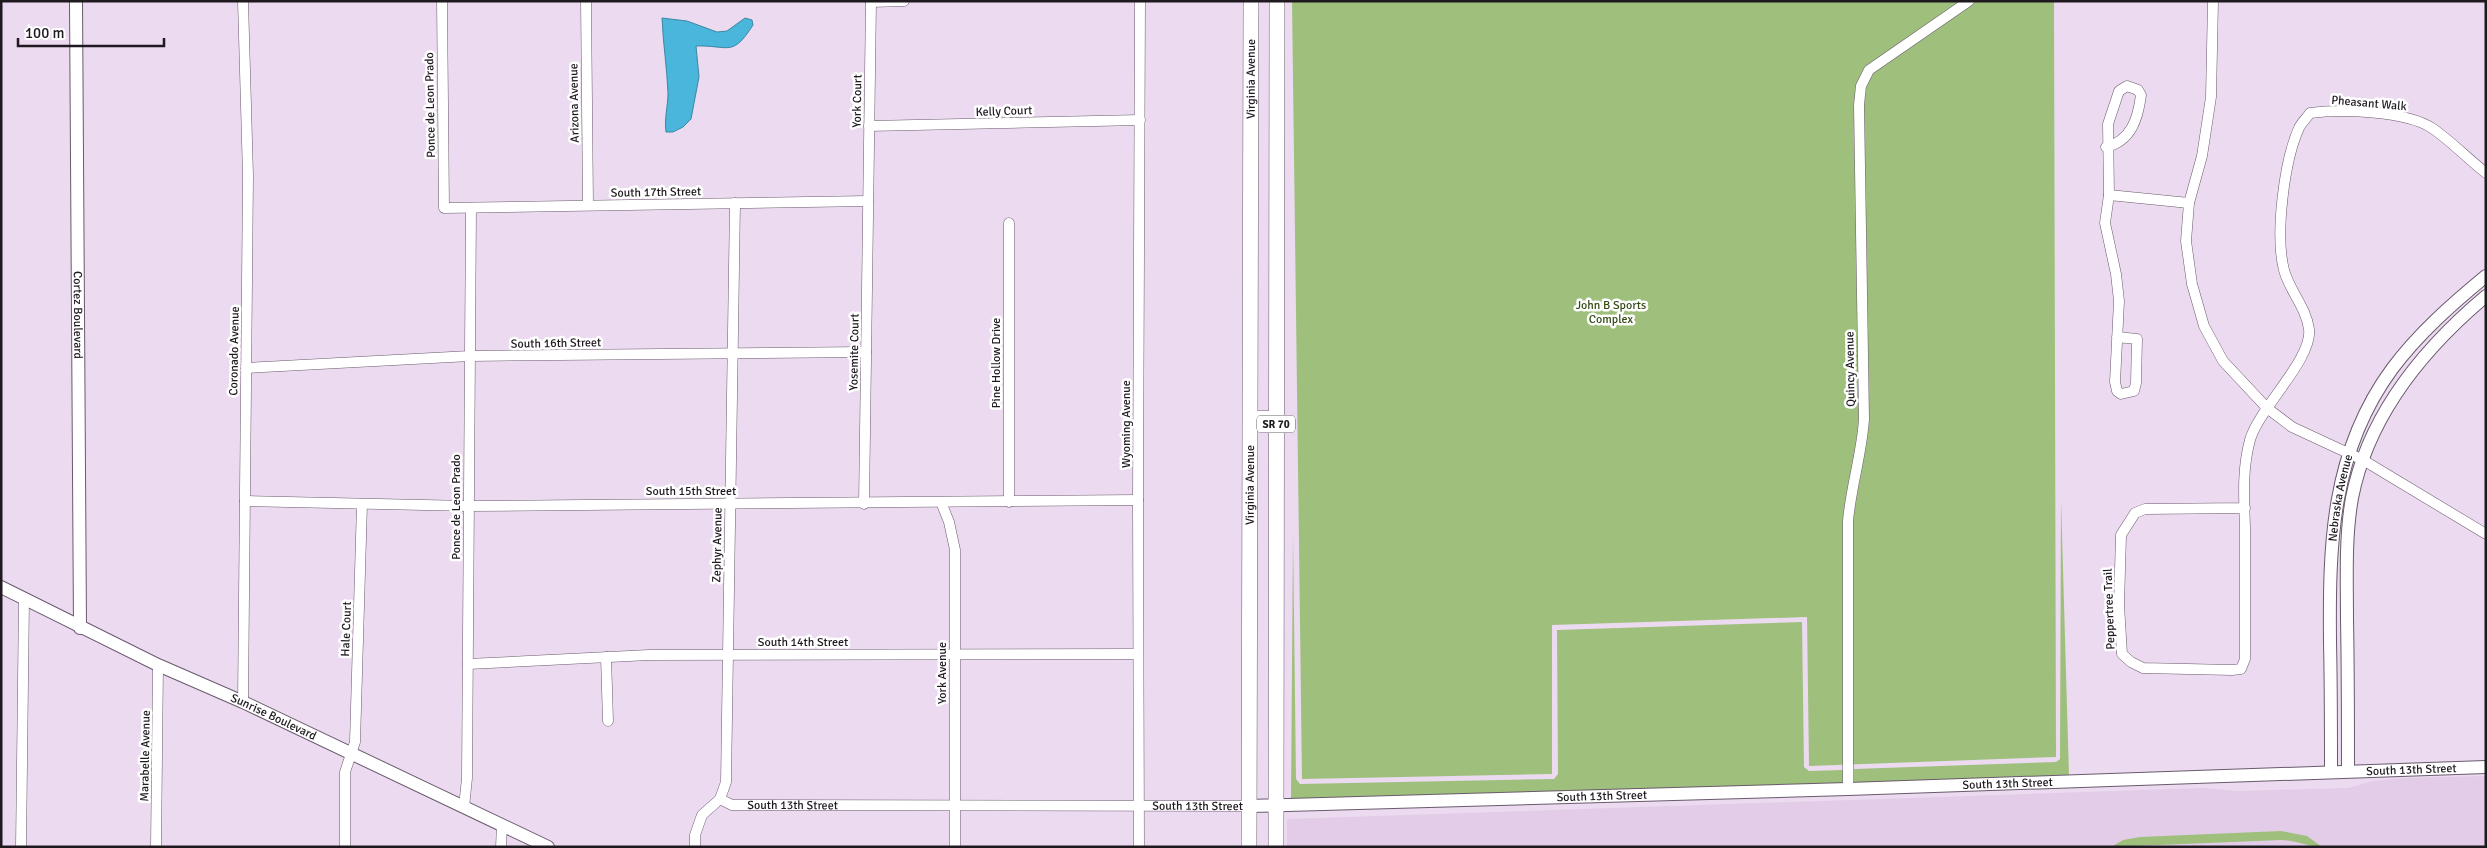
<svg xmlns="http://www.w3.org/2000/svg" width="2487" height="848" font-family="Signika,sans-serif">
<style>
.built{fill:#e2cce7}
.green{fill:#9ec07c}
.water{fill:#4ab6db;stroke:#3d87a3}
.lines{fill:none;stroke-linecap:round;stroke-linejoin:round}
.minor-casing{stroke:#695a6c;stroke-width:11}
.tertiary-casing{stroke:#695a6c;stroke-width:14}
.primary-casing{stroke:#695a6c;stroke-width:16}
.minor{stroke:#fff;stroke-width:10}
.tertiary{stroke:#fff;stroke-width:12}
.primary{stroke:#fff;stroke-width:15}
.labels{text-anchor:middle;stroke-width:5;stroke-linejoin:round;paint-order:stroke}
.shield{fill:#fff;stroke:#625e63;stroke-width:1}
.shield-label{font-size:11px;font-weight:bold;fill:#1f1920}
.street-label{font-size:12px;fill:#1f1920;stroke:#fff}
.park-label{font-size:12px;fill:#334b15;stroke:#fff}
</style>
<rect width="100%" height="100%" fill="#ecdbf0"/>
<path class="built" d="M2486,776V847H1287V819L2203,788L2237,791L2348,788L2373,781L2403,778Z"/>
<g class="green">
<path d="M1292,1H2054L2056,757L1809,766L1807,617L1552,625V774L1302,779Z"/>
<path d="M2061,499L2069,776L1854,784V769L2056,762L2060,759Z"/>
<path d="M1293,534L1296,779L1300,784L1554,779L1558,774L1557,630L1802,622L1804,767L1809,771L1843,770V784L1291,800Z"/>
<path d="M2281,831L2307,836L2322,847C2308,847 2296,840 2281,840L2111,847L2123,840L2140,837Z"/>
</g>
<path class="water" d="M662,18L687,21L717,32L727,31L745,18L752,20L753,25C732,58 729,45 696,46L699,77L691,119L683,127L673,132H666C664,119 668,106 668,93C667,68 663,43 662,18Z"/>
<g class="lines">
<defs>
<g id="minor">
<path d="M442,1L444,208L868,201"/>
<path d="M586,1L588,205"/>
<path d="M2213,1L2211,97L2202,156L2189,203L2186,241L2192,284L2204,326L2223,361L2267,408L2292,427L2363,460L2486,534"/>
<path d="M871,2L904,1"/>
<path d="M869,126L1140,120"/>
<path d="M2106,147C2131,141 2138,119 2141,95L2138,90L2127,86L2119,91L2108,124L2109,195L2105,223L2116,274L2119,301L2115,382L2117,391L2121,394L2134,391L2136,383L2137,339L2117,337"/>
<path d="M2109,195L2189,203"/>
<path d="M1009,223V502"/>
<path d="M246,368L470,356L866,352"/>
<path d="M1250,416H1276"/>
<path d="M245,501L469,506L1138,500"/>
<path d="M941,502L949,522L955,550V847"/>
<path d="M864,504L871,1"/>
<path d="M2245,508L2145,509L2135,513L2121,535L2119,605L2122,654L2131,662L2143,668L2232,670L2241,669L2245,659C2245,615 2245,571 2245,527C2244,498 2242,469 2250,440C2259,408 2313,359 2309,329C2306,307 2289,290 2284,270C2275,235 2284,161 2299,128C2301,123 2307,118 2310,113C2341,109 2406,111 2432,128C2451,141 2468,159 2486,173"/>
<path d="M606,657L608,721"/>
<path d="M468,664L649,655L1138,654"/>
<path d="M243,702L248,176L243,1"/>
<path d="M1848,789V521C1851,486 1862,453 1864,419L1859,105L1861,86L1869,70L1969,1"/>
<path id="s1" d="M720,799L732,805L1250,806"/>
<path d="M464,807L467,778L471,208"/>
<path d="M21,847L24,599"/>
<path d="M156,847L158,665"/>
<path d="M345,847V772L355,742L362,504"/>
<path d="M501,847L502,825"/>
<path d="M695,847V835L702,815L720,799L726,782L735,203"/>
<path d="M1139,847L1138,500L1140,1"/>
</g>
<g id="tertiary">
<path id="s2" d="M76,1L80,628"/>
<path id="s3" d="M1,587L158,665L243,702L548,847"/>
<path id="s4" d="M2331,771C2331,728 2331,685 2330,642C2329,545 2331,452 2392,369C2418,334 2452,304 2486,276"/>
<path d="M2348,771C2348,720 2348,670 2347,619C2347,579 2345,537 2352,498C2368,416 2424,348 2486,296"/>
<path id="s5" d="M1250,806L1848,789L2486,767"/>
</g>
<g id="primary">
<path id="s6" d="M1249,847L1251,1"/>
<path d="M1276,847L1277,1"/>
</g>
</defs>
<use href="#minor" class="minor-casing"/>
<use href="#tertiary" class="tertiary-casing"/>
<use href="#primary" class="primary-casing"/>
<use href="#minor" class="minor"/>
<use href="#tertiary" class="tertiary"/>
<use href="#primary" class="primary"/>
</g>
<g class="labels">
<rect class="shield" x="1257" y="415.5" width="38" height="17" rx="4"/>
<g class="shield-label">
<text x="1276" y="428">SR 70</text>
</g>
<g class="street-label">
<text dy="4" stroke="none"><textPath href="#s6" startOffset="768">Virginia Avenue</textPath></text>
<text transform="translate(857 101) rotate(-89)" y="4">York Court</text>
<text transform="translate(574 103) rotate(-91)" y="4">Arizona Avenue</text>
<text transform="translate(2369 103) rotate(5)" y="4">Pheasant Walk</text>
<text transform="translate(430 105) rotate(-91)" y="4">Ponce de Leon Prado</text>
<text transform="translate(1004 111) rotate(-2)" y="4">Kelly Court</text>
<text transform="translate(656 192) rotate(-1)" y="4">South 17th Street</text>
<text dy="4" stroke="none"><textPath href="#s2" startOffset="314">Cortez Boulevard</textPath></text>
<text transform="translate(556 343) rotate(-1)" y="4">South 16th Street</text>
<text transform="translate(234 351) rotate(-89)" y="4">Coronado Avenue</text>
<text transform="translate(854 352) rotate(-89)" y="4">Yosemite Court</text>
<text transform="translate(996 363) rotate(-90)" y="4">Pine Hollow Drive</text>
<text transform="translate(1850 369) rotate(-91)" y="4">Quincy Avenue</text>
<text transform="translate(1126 424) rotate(-90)" y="4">Wyoming Avenue</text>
<text dy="4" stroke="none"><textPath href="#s6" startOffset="362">Virginia Avenue</textPath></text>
<text x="691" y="495">South 15th Street</text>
<text dy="4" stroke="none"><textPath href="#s4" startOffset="274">Nebraska Avenue</textPath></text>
<text transform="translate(456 507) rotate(-90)" y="4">Ponce de Leon Prado</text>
<text transform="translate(717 545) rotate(-89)" y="4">Zephyr Avenue</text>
<text transform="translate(2109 609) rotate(-92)" y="4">Peppertree Trail</text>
<text transform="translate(346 629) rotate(-88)" y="4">Hale Court</text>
<text x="803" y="646">South 14th Street</text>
<text transform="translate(942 673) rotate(-90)" y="4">York Avenue</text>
<text dy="4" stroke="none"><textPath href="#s3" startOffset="302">Sunrise Boulevard</textPath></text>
<text transform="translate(145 756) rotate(-89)" y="4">Marabelle Avenue</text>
<text dy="4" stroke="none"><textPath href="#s5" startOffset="1162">South 13th Street</textPath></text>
<text dy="4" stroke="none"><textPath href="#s5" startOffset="758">South 13th Street</textPath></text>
<text dy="4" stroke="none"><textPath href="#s5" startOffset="352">South 13th Street</textPath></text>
<text dy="4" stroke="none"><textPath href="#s1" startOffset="74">South 13th Street</textPath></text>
<text dy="4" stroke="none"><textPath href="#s1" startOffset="479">South 13th Street</textPath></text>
</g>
<g class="park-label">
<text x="1611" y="309">John B Sports<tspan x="1611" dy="14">Complex</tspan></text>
</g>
</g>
<rect width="2487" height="848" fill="none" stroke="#1f1920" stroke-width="5"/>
<path d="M18 38v8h146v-8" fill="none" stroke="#1f1920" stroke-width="2.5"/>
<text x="25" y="38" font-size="15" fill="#1f1920" stroke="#ffffff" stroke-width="4" paint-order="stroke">100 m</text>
</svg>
